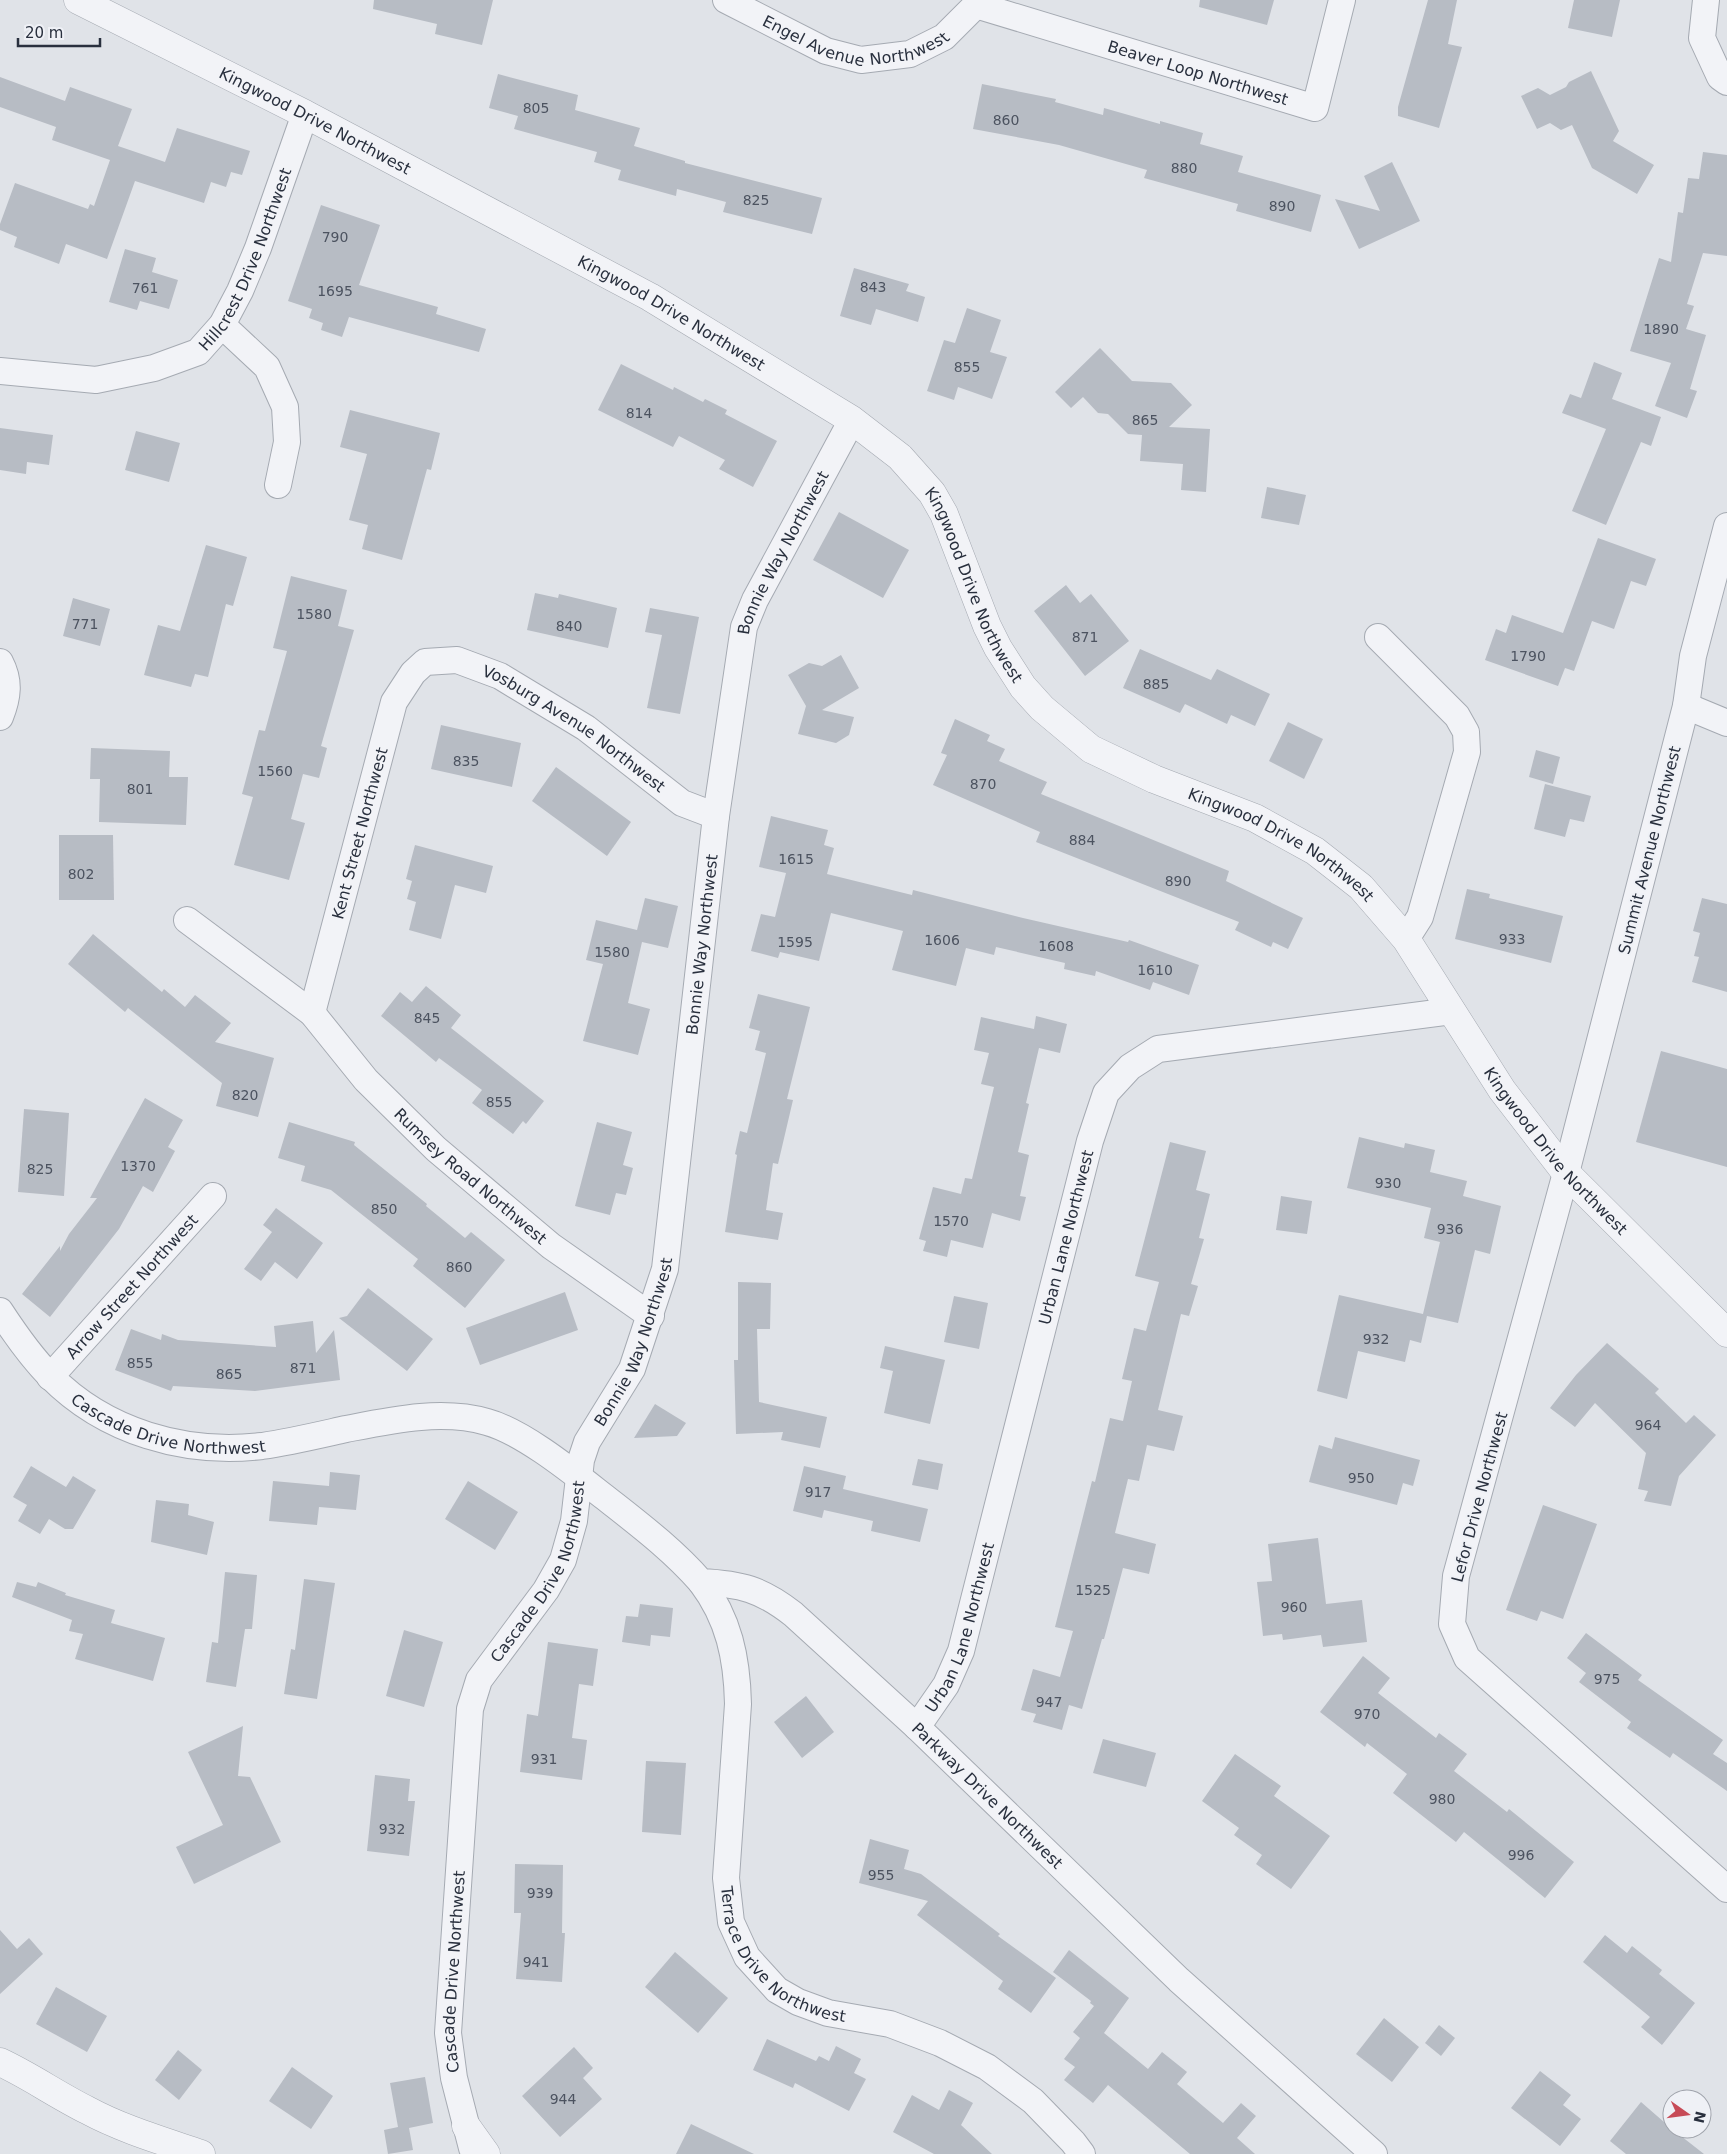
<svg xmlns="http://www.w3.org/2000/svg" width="1727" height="2154" font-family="'DejaVu Sans',sans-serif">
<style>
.building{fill:#b7bcc4}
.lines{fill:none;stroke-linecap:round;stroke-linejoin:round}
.minor-casing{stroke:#a5aab2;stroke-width:28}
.tertiary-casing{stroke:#a5aab2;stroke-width:29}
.minor{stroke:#f2f3f7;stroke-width:26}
.tertiary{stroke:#f2f3f7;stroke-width:28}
.labels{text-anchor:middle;stroke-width:4;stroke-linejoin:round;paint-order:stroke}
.number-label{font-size:14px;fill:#4c5360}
.street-label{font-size:16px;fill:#29303e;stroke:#eff1f6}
</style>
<rect width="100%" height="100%" fill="#e0e3e8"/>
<g class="building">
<path d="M374,0H493L482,45L435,34L437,24L373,9Z"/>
<path d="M1200,0H1274L1267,25L1199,7Z"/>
<path d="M1428,0H1457L1448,44L1462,47L1439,128L1398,116V107Z"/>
<path d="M1574,0H1620L1612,37L1568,28Z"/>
<path d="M1591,71L1619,131L1613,141L1654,165L1637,194L1592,168L1572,125L1561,130L1550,123L1537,129L1521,96L1538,88L1550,95L1566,87L1569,82Z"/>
<path d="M498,74L578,95L575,110L640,128L634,146L685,161V163L822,198L812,234L723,212L726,202L677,189L676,196L618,180L621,170L594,162L597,152L514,129L518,116L489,108Z"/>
<path d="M0,77L65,101L70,87L132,109L118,146L165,162L177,128L250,151L242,175L231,172L226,187L211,182L204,203L135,181L107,259L66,244L59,264L14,247L17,237L0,230V224L15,183L88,209L90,204L94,206L110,160L52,140L56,127L0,107Z"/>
<path d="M982,84L1056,99L1055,102L1103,115L1104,108L1160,124V121L1203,133L1200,144L1243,156L1238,172L1321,195L1311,232L1236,211L1238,204L1144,178L1147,170L1059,145L973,129Z"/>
<path d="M1703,152L1727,155V256L1703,253L1687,304L1694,306L1686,329L1706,335L1690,389L1697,391L1687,418L1655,406L1671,363L1630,351L1659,258L1671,262L1678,212L1683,213L1688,178L1699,179Z"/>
<path d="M1392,162L1420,221L1359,249L1335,199L1380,211L1364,176Z"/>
<path d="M321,205L380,225L359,285L438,307L436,314L486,329L479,352L349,317L342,337L321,330L323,323L309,318L312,309L288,301Z"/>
<path d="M125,249L156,258L152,272L178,280L169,309L140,301L137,310L109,302Z"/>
<path d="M854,268L909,284L906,291L925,297L918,322L876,309L871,325L840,316Z"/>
<path d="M967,308L1001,320L990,352L1007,357L992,399L958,387L954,400L927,391L944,340L955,343Z"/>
<path d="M1100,348L1132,381L1171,383L1192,405L1169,427L1210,429L1206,492L1181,490L1183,464L1140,461L1142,435L1128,434L1108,414L1098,413L1083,397L1071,408L1055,392Z"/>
<path d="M1594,362L1622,373L1612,399L1661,417L1651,446L1641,442L1606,525L1572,511L1606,429L1562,413L1570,394L1581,398Z"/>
<path d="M621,364L673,390L674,387L703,402L705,399L727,410L725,414L777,441L753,487L719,469L725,460L679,436L673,447L598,410Z"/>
<path d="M350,410L440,433L431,470L427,469L402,560L362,549L368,525L349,520L367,454L340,447Z"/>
<path d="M0,428L53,435L49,465L27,462L26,474L0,470Z"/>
<path d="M136,431L180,443L169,482L125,470Z"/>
<path d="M1267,487L1306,495L1299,525L1261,518Z"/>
<path d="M839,512L909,550L883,598L813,560Z"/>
<path d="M1598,538L1656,559L1646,586L1631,581L1614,629L1592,621L1574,671L1565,668L1558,686L1485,660L1496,629L1506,633L1512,615L1563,633Z"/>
<path d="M206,545L247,557L233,606L226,604L208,677L195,674L191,687L144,675L158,625L180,631Z"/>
<path d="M291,576L347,590L338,626L354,630L321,746L327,748L319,778L303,774L291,819L305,823L289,880L234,865L253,797L242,794L259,730L265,731L287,651L273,648Z"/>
<path d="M1066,585L1080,603L1091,594L1129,641L1085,676L1034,611Z"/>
<path d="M535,593L558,598L559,594L617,608L608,648L527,630Z"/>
<path d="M73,598L110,609L100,646L63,636Z"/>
<path d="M650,608L699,617L680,714L647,708L662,635L645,632Z"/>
<path d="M1140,649L1211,680L1217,669L1270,694L1255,726L1231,715L1227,724L1185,704L1180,713L1123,688Z"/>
<path d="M841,655L859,688L822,710L854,717L849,735L836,743L798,734L806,706L788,675L809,663L822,666Z"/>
<path d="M955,719L990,735L987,741L1005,749L999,761L1047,782L1041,794L1229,871L1226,881L1303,918L1288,949L1273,942L1271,947L1235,930L1239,922L1036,842L1040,832L933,785L947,755L941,753Z"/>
<path d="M1288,722L1323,739L1304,779L1269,761Z"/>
<path d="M441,725L521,743L512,787L431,769Z"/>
<path d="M91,748L170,751L169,777H188L186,825L99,822L100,779H90Z"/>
<path d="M1536,750L1560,757L1553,784L1529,777Z"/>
<path d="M556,767L631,822L607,856L532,801Z"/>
<path d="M1545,784L1591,796L1584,822L1570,819L1565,837L1534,829Z"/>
<path d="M771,816L828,830L824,845L834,848L827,874L912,895L913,890L1023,918L1128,942L1129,940L1199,965L1189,995L1153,982L1150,990L1096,971L1095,976L1064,969L1065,963L996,947L994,955L966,948L956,986L892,970L903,931L831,913L819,961L780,952L778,958L751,951L761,914L775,917L786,873L759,867Z"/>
<path d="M59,835H113L114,900H59Z"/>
<path d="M415,845L493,866L486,893L455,885L441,939L409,930L416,902L407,899L412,881L406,879Z"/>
<path d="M1467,889L1490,894L1489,898L1563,916L1551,963L1455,939Z"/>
<path d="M645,898L678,906L668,948L642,942L628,1003L650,1009L638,1055L583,1041L603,964L586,960L596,920L637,930Z"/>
<path d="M1702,898L1727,904V992L1692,982L1699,957L1694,956L1700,933L1693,931Z"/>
<path d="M93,934L162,992L164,989L185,1007L195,995L231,1023L215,1042L274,1058L258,1117L216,1106L222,1083L128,1008L125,1012L68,964Z"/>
<path d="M426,986L461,1015L451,1028L544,1101L526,1124L523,1121L513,1134L472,1103L482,1090L439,1058L436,1062L381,1016L400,992L412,1002Z"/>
<path d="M758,994L810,1007L787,1099L793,1100L778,1164L773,1163L766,1210L783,1213L778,1240L725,1232L737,1155L735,1154L740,1131L747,1133L766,1053L755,1050L760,1031L749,1028Z"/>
<path d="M1036,1016L1067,1024L1060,1053L1039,1048L1026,1103L1029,1104L1018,1152L1029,1155L1020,1196L1026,1197L1020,1221L992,1213L983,1248L951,1240L947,1257L923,1251L926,1241L919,1239L933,1187L961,1194L965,1178L972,1179L994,1087L981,1084L989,1053L974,1050L981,1017L1034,1029Z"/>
<path d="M1661,1051L1727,1069V1167L1636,1142Z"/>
<path d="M145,1098L183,1120L168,1147L175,1151L153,1192L143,1186L119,1229L50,1317L22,1294L60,1246V1251L69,1234L97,1198H90Z"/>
<path d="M24,1109L69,1113L64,1196L18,1192Z"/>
<path d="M289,1122L355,1142L354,1145L427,1204L426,1206L465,1238L471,1232L505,1260L465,1308L413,1266L418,1259L331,1190L301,1181L305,1166L278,1158Z"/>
<path d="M597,1122L632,1132L623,1165L633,1168L626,1195L616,1193L610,1215L575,1206Z"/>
<path d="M1359,1137L1404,1148L1405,1143L1435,1150L1430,1172L1467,1181L1463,1196L1501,1206L1490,1254L1475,1250L1458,1323L1427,1316L1421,1343L1410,1340L1405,1362L1358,1351L1347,1399L1317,1391L1339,1295L1423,1314L1440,1242L1424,1238L1431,1208L1347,1188Z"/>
<path d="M1170,1142L1206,1151L1196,1190L1210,1194L1199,1238L1204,1239L1191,1284L1198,1286L1189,1316L1181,1314L1158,1410L1183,1416L1174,1451L1147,1445L1139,1481L1128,1479L1115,1533L1156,1544L1149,1574L1123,1568L1104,1639H1102L1082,1709L1069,1705L1062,1730L1033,1722L1036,1714L1021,1710L1033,1669L1060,1677L1073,1631L1055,1627L1092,1481L1095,1482L1110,1418L1123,1421L1132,1381L1122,1379L1134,1328L1146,1331L1159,1282L1135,1276Z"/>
<path d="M1281,1196L1312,1201L1307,1234L1276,1230Z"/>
<path d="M276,1208L323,1243L297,1279L275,1262L261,1281L244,1269L272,1232L263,1225Z"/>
<path d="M738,1282L771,1283L770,1329H757L759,1402L827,1417L820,1448L781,1440L783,1432L736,1434L734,1360H738Z"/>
<path d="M368,1288L433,1339L407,1371L339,1318L347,1316Z"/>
<path d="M565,1292L578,1330L480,1365L466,1328Z"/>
<path d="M954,1296L988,1303L979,1349L944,1342Z"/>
<path d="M313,1321L316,1353L334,1330L340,1380L255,1391L173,1386L171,1391L115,1370L131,1329L161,1340L162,1334L178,1340L276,1347L274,1326Z"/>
<path d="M1607,1343L1659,1389L1655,1393L1686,1423L1694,1415L1716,1435L1679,1476L1671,1506L1644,1501L1648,1491L1638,1489L1646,1453L1595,1403L1575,1427L1550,1408L1576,1375Z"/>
<path d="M885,1346L945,1360L930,1424L884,1413L893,1371L880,1368Z"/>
<path d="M655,1404L686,1423L677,1436L634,1438Z"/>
<path d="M1335,1437L1420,1460L1413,1486L1403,1483L1397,1505L1309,1482L1319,1445L1332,1449Z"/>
<path d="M918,1459L943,1464L938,1490L912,1485Z"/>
<path d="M31,1466L66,1487L73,1476L96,1490L73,1529H65L49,1519L40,1534L18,1521L27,1505L13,1497Z"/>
<path d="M804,1466L846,1476L843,1489L928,1509L920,1542L871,1531L873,1521L824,1510L822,1518L793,1511Z"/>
<path d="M330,1472L360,1475L356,1510L319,1507L317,1525L269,1521L273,1481L329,1486Z"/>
<path d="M468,1481L518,1512L495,1550L445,1519Z"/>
<path d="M156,1500L189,1504L188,1515L214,1522L207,1555L151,1542Z"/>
<path d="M1543,1505L1597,1524L1563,1619L1541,1611L1537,1621L1506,1610Z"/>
<path d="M1318,1538L1326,1604L1362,1600L1367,1642L1323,1647L1321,1635L1283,1640L1282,1634L1263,1636L1257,1582L1272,1581L1268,1544Z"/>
<path d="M225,1572L257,1575L252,1629H245L236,1687L206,1682L212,1642L218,1643Z"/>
<path d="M304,1579L335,1583L317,1699L284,1694L291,1649L295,1650Z"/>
<path d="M17,1582L36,1587L38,1582L66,1593L65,1595L115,1610L111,1623L165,1638L153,1681L75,1659L83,1634L69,1631L72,1620L12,1597Z"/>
<path d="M640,1604L673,1608L670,1637L651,1635L650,1646L622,1642L626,1616L638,1617Z"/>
<path d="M404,1630L443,1642L424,1707L386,1696Z"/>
<path d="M1586,1633L1642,1675L1638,1680L1723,1740L1713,1754L1727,1763V1791L1673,1753L1670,1758L1627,1728L1631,1722L1579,1682L1586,1673L1567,1658Z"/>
<path d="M548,1642L598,1649L593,1686L579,1684L572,1738L587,1740L582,1780L520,1772L527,1714L538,1716Z"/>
<path d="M1363,1656L1390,1678L1378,1693L1436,1738L1439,1733L1467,1754L1454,1771L1507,1812L1509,1809L1574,1862L1545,1898L1464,1832L1456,1842L1393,1793L1407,1774L1367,1743L1365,1747L1320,1712Z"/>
<path d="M806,1696L834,1732L802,1758L774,1722Z"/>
<path d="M243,1726L238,1776L250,1777L281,1842L194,1884L176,1847L223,1825L188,1752Z"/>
<path d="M1103,1739L1156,1753L1146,1787L1093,1773Z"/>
<path d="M1235,1754L1281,1786L1274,1796L1330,1836L1291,1889L1256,1864L1262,1855L1234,1835L1239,1828L1202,1801Z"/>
<path d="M646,1761L686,1763L681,1835L642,1832Z"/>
<path d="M375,1775L410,1779L408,1801H415L409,1856L367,1851Z"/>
<path d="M870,1839L909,1850L904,1869L921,1874L1000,1934L998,1936L1056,1978L1031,2013L998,1989L1003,1981L917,1915L928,1901L859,1883Z"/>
<path d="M515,1864L563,1865L562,1933H565L562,1982L516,1979L521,1913H514Z"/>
<path d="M0,1930L17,1949L29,1938L43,1954L0,1994Z"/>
<path d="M1605,1935L1627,1953L1632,1946L1662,1970L1659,1974L1695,2003L1662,2045L1641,2027L1650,2017L1583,1962Z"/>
<path d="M1069,1950L1129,1998L1104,2033L1148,2069L1162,2052L1187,2072L1177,2084L1223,2123L1241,2103L1256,2116L1237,2138L1255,2154H1190L1108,2085L1093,2103L1064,2080L1075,2067L1064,2059L1080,2038L1073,2032L1094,2006L1090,2003L1091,2001L1053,1972Z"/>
<path d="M675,1952L728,1998L698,2033L645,1987Z"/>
<path d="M56,1987L107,2016L87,2052L36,2024Z"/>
<path d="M1384,2018L1419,2047L1392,2082L1356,2054Z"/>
<path d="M1439,2025L1455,2038L1441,2056L1425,2043Z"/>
<path d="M767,2039L816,2061L819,2056L829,2061L836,2046L861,2059L854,2073L866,2079L849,2111L795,2083L793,2088L753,2070Z"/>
<path d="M574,2047L593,2068L583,2078L602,2099L560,2137L522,2096Z"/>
<path d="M178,2050L202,2070L179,2100L155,2080Z"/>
<path d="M292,2067L333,2096L311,2129L269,2101Z"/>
<path d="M1540,2071L1571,2095L1563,2105L1581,2119L1560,2146L1511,2108Z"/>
<path d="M425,2077L433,2123L409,2128L413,2150L388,2154L384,2130L398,2127L390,2083Z"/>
<path d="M949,2090L973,2103L961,2125L992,2154H934L893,2132L912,2095L939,2110Z"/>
<path d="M1641,2102L1672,2129L1704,2154H1626L1610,2141Z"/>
<path d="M691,2124L754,2154H676Z"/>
</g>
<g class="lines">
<defs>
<g id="minor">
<path id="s1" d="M726,0L826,51L861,60L910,54L944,37L976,5"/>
<path d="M1706,0L1702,38L1720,77L1727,82"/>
<path id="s2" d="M976,5L1315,108L1342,0"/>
<path d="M222,325L267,367L285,407L287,442L278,485"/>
<path id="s3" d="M0,371L96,380L154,368L198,352L222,325L240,291L258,248L305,114"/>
<path d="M1727,526L1693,656L1686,706L1566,1173L1456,1576L1452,1624L1467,1658L1727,1889"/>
<path d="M1378,637L1457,716L1466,732L1467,752L1420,917L1406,939"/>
<path d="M0,662C10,681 8,697 0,717"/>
<path d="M1686,706L1727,723"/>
<path id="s4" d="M187,920L312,1013L366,1080L436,1149L551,1246L651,1316"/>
<path id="s5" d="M312,1013L394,702L413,673L425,662L457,660L500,676L586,728L682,803L716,816"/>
<path id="s6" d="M0,1311C15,1334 30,1356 50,1376C105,1432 185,1455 262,1446C290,1442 319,1435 346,1429C392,1420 442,1409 487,1422C524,1432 576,1475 607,1499C640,1525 673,1550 701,1582C741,1584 761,1589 793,1614L917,1727L1179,1980L1374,2154"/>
<path id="s7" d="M50,1377L213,1196"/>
<path id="s8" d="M701,1582C729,1619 737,1658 738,1704L726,1878L731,1922L747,1957L777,1990L798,2002L828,2013L890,2024L940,2043L987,2067L1033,2101L1073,2142L1082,2154"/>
<path id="s9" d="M917,1727L946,1685L961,1651L1090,1141L1106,1093L1130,1067L1158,1049L1452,1011"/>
<path id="s10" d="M472,2148L454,2078L448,2033L470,1709L479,1680L546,1590L563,1560L574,1521L581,1460L587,1442L632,1369L665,1269L716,816L744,627L755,600L852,420"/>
</g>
<g id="tertiary">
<path id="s11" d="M78,0L305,114L650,297L852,420L900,457L932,493L944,514L987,626L998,648L1023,687L1042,708L1091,749L1154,779L1255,818L1315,851L1361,887L1406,939L1502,1090L1566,1173L1727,1333"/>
<path d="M0,2062C30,2076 57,2095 87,2110C122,2129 163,2141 201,2154"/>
<path d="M466,2126L486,2154"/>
</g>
</defs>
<use href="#minor" class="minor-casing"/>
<use href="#tertiary" class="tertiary-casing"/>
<use href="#minor" class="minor"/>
<use href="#tertiary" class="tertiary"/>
</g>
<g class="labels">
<g class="number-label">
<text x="536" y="113">805</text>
<text x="1006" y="125">860</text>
<text x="1184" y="173">880</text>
<text x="756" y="205">825</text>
<text x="1282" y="211">890</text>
<text x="335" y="242">790</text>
<text x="873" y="292">843</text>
<text x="145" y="293">761</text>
<text x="335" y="296">1695</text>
<text x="1661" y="334">1890</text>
<text x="967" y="372">855</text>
<text x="639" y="418">814</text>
<text x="1145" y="425">865</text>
<text x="314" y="619">1580</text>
<text x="85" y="629">771</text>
<text x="569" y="631">840</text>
<text x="1085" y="642">871</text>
<text x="1528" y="661">1790</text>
<text x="1156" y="689">885</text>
<text x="466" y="766">835</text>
<text x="275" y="776">1560</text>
<text x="983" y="789">870</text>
<text x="140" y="794">801</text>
<text x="1082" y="845">884</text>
<text x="796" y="864">1615</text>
<text x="81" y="879">802</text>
<text x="1178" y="886">890</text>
<text x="1512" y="944">933</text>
<text x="942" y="945">1606</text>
<text x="795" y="947">1595</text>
<text x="1056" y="951">1608</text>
<text x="612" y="957">1580</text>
<text x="1155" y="975">1610</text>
<text x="427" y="1023">845</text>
<text x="245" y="1100">820</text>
<text x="499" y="1107">855</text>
<text x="138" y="1171">1370</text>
<text x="40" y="1174">825</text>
<text x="1388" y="1188">930</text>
<text x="384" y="1214">850</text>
<text x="951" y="1226">1570</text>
<text x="1450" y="1234">936</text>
<text x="459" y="1272">860</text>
<text x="1376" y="1344">932</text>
<text x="140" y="1368">855</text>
<text x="303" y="1373">871</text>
<text x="229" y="1379">865</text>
<text x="1648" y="1430">964</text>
<text x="1361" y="1483">950</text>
<text x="818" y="1497">917</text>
<text x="1093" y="1595">1525</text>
<text x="1294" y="1612">960</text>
<text x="1607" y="1684">975</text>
<text x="1049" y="1707">947</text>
<text x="1367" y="1719">970</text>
<text x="544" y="1764">931</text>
<text x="1442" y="1804">980</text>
<text x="392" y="1834">932</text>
<text x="1521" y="1860">996</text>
<text x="881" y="1880">955</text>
<text x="540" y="1898">939</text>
<text x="536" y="1967">941</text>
<text x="563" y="2104">944</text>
</g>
<g class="street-label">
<text dy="6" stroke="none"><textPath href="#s1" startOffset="141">Engel Avenue Northwest</textPath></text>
<text dy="6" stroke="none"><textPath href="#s2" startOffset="232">Beaver Loop Northwest</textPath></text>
<text dy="6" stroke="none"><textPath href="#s11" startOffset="266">Kingwood Drive Northwest</textPath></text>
<text dy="6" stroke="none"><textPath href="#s3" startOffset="308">Hillcrest Drive Northwest</textPath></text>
<text dy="6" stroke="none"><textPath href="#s11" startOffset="671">Kingwood Drive Northwest</textPath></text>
<text dy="6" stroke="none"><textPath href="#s10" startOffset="1662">Bonnie Way Northwest</textPath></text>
<text dy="6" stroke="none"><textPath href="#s11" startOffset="1091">Kingwood Drive Northwest</textPath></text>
<text dy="6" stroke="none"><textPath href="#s5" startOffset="541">Vosburg Avenue Northwest</textPath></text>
<text dy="6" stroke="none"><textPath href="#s5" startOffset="186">Kent Street Northwest</textPath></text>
<text dy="6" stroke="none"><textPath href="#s11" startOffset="1511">Kingwood Drive Northwest</textPath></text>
<text transform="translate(1649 850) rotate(-76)" y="6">Summit Avenue Northwest</text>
<text dy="6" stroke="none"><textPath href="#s10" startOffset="1258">Bonnie Way Northwest</textPath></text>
<text dy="6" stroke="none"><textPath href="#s11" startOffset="1931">Kingwood Drive Northwest</textPath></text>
<text dy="6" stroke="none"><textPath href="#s4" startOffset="384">Rumsey Road Northwest</textPath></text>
<text dy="6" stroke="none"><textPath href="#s9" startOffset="515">Urban Lane Northwest</textPath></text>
<text dy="6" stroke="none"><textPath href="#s7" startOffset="122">Arrow Street Northwest</textPath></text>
<text dy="6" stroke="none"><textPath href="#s10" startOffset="852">Bonnie Way Northwest</textPath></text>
<text dy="6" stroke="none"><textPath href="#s6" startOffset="215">Cascade Drive Northwest</textPath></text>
<text transform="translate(1479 1497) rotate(-75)" y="6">Lefor Drive Northwest</text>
<text dy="6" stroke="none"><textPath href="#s10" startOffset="599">Cascade Drive Northwest</textPath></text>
<text dy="6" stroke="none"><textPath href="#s9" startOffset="110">Urban Lane Northwest</textPath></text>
<text dy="6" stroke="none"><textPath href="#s6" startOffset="1176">Parkway Drive Northwest</textPath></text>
<text dy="6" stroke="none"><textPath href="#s8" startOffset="409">Terrace Drive Northwest</textPath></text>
<text dy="6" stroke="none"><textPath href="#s10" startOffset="179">Cascade Drive Northwest</textPath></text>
</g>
</g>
<g transform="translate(1687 2114) rotate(104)"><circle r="24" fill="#eff1f6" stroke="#a0a4ac"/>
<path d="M0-4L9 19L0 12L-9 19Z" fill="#c74b57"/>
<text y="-8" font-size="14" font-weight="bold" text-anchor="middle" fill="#29303e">N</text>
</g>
<path d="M18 38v8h82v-8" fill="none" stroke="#29303e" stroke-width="2.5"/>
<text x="25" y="38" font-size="15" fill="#29303e" stroke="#eff1f6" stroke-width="4" paint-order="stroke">20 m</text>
</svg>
